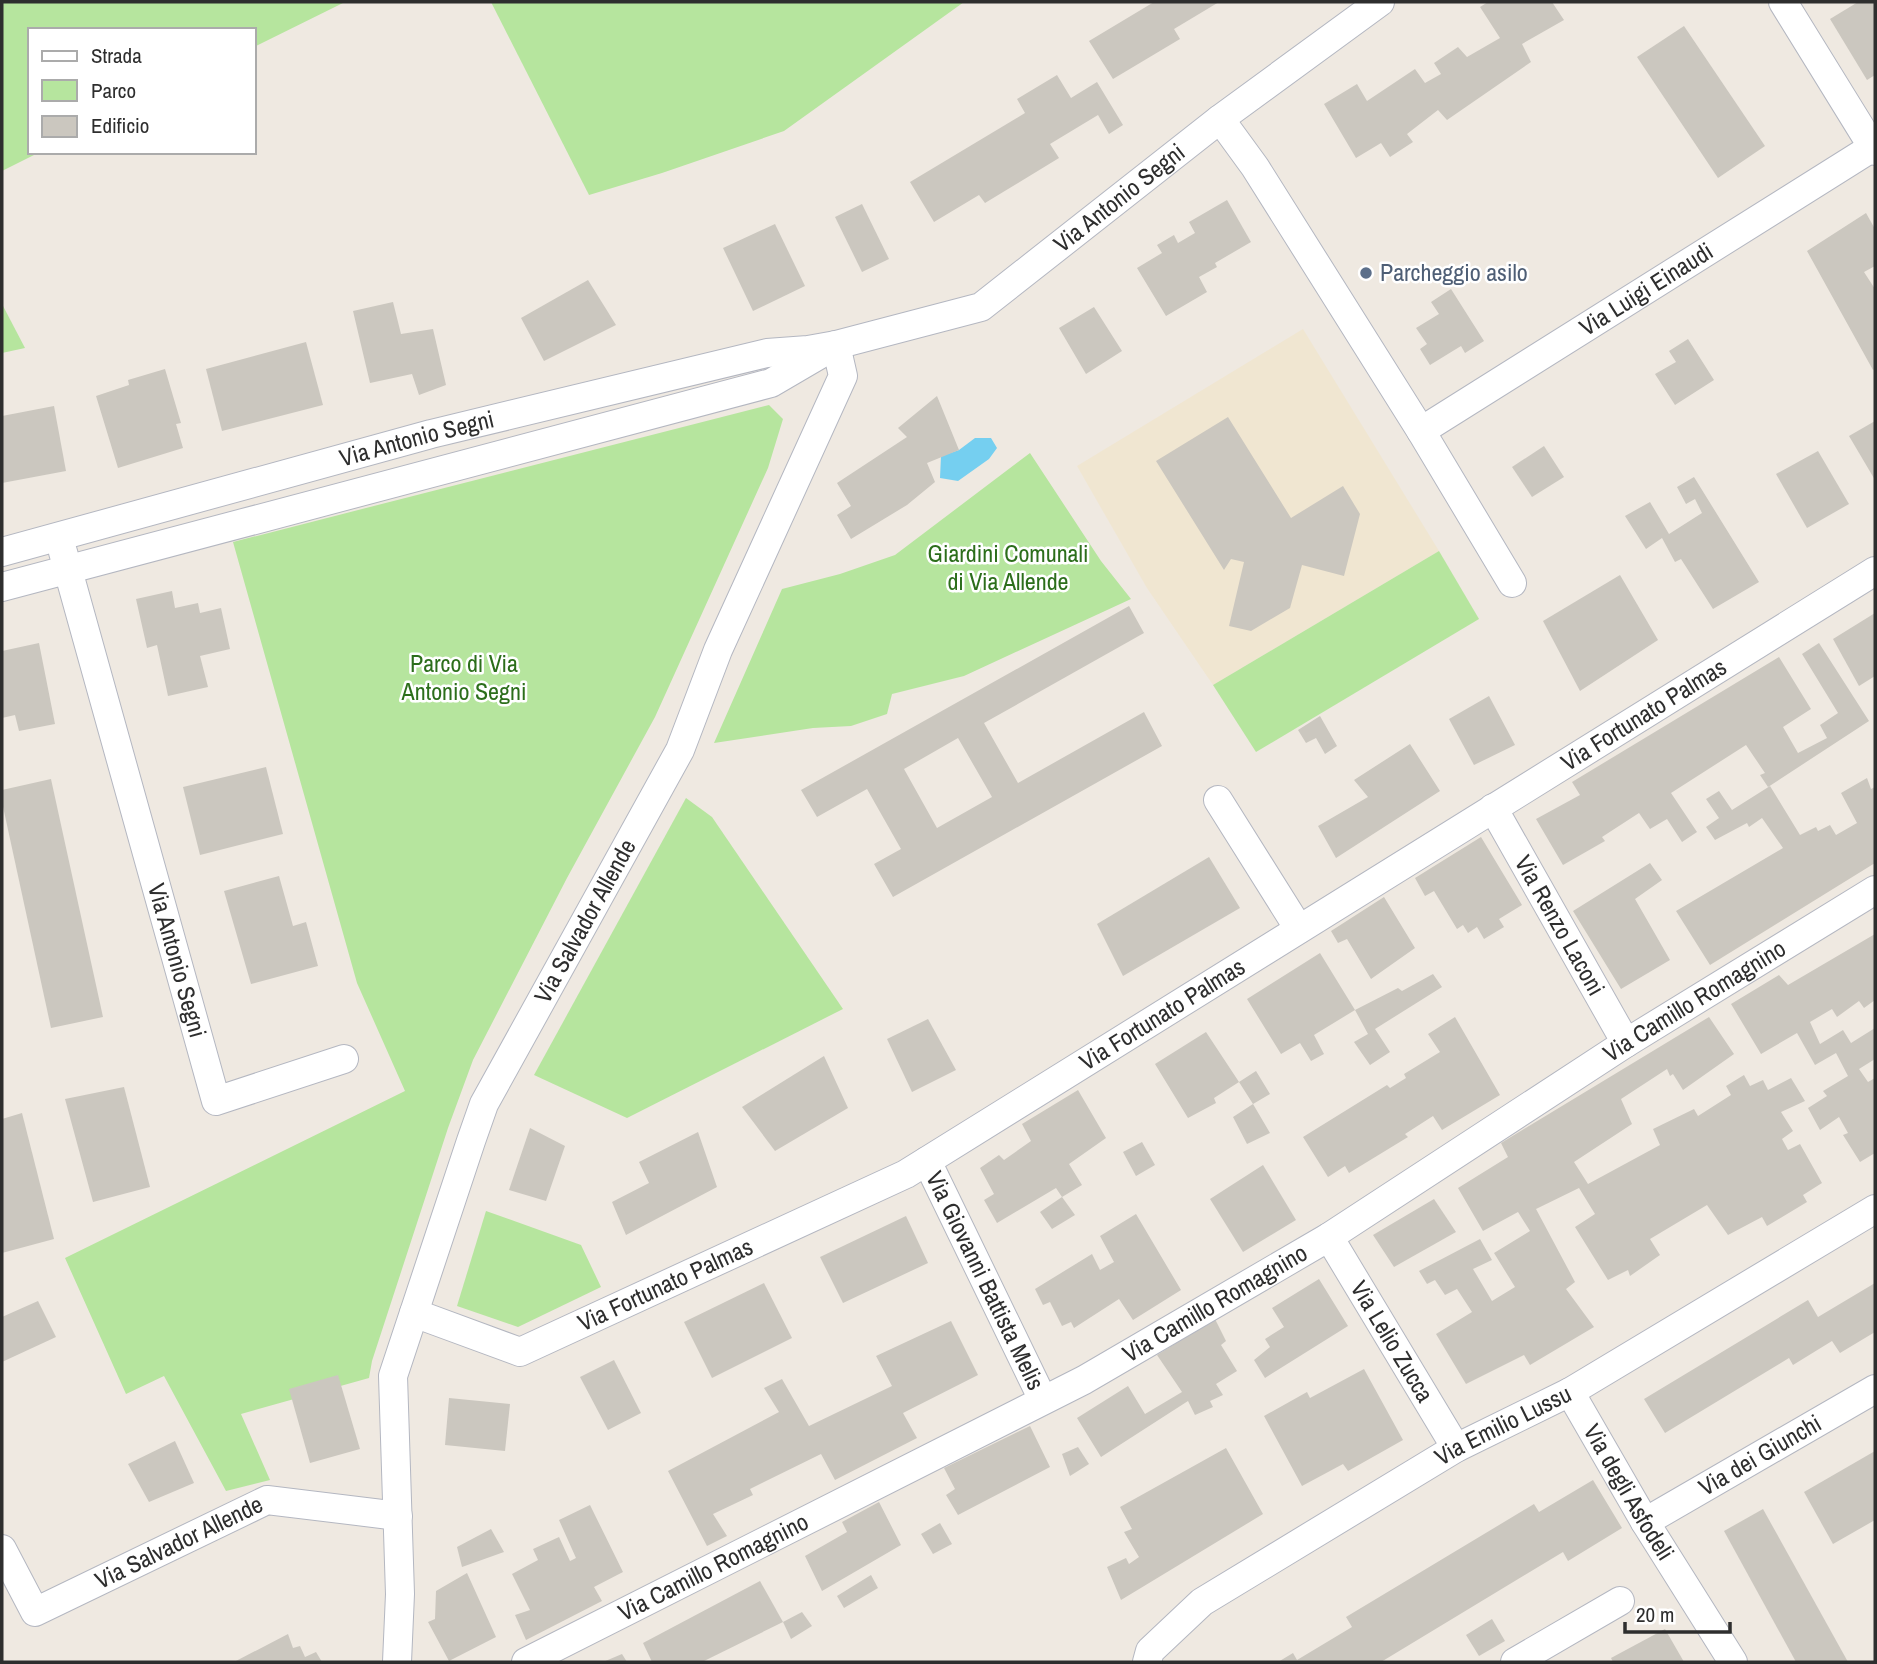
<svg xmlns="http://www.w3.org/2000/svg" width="1877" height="1664" font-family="'Archivo Narrow',sans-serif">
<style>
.education{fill:#f0e6d1}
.green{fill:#b6e59e}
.water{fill:#75cff0}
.building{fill:#cbc7bf;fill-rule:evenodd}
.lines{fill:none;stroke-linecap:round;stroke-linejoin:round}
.street-casing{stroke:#b4b7c1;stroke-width:30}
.street{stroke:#fff;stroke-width:28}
.service-dot{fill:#5c6f8a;stroke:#fff;stroke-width:2.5}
.labels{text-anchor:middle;stroke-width:5;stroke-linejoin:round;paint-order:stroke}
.street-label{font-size:24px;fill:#2e2e2e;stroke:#fff}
.service-label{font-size:24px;fill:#4e5e75;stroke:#fff;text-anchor:start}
.park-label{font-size:24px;fill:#2c6e1b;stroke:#fff}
</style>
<rect width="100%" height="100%" fill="#efe9e1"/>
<path class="education" d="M1303,329L1439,551L1213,685L1147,588L1077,466Z"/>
<g class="green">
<path d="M2,2H345L254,47V30H30V152H40L2,171Z"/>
<path d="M491,2H964L784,131L662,173L589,195Z"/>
<path d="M2,304L25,348L2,353Z"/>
<path d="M769,405L783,419L768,468L655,717L567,878L473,1060L448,1128L372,1361L369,1378L241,1414L270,1480L226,1491L164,1376L126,1394L65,1258L405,1091L357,983L233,542Z"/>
<path d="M1030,453L1101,561L1131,599L964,676L892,694L887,714L851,726L813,728L714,743L782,589L840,574L895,555Z"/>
<path d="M1439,551L1479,619L1256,752L1213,685Z"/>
<path d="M686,798L712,817L843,1009L627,1118L534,1075Z"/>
<path d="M486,1211L581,1245L601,1287L518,1327L457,1306Z"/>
</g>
<path class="water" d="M975,438H991L997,448L989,459L958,481L940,478L941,456L959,450Z"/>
<g class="building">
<path d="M1154,2H1219L1174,29L1180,39L1113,79L1089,41Z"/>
<path d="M1488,2H1552L1564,20L1522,44L1531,62L1447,120L1438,110L1407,134L1413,142L1390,157L1381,143L1356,158L1324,104L1357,84L1367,101L1415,69L1425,83L1441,74L1434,63L1458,47L1467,57L1500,38L1480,7Z"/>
<path d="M1858,2H1875V75L1867,80L1830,19Z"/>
<path d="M1684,26L1765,146L1718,178L1637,57Z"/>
<path d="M1057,75L1071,98L1097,82L1123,125L1109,134L1098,115L1050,144L1059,158L985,203L979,195L934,222L910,182L1025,113L1017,99Z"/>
<path d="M1227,200L1251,242L1215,263L1217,267L1199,277L1207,292L1166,316L1137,268L1162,253L1157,245L1174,235L1178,243L1195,233L1189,222Z"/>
<path d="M862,204L889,259L862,272L835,217Z"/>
<path d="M1866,213L1875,229V266L1864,272L1875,289V369L1873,370L1807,251Z"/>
<path d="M775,224L805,286L753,311L723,248Z"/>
<path d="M588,280L616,325L544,361L521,318Z"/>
<path d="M1451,289L1484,341L1465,353L1461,346L1430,365L1420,349L1427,344L1416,328L1439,314L1431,302Z"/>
<path d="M393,302L401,334L433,329L446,385L419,395L412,374L370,383L353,311Z"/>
<path d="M1094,307L1122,351L1086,374L1059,328Z"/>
<path d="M1688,339L1714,380L1675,405L1655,374L1676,362L1669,351Z"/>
<path d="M306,342L323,405L222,431L206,369Z"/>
<path d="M165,369L181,423L176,424L183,448L118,468L96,396L129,385L128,380Z"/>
<path d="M937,396L959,450L927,463L935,482L907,505L851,539L837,515L851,506L837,483L907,437L898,428Z"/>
<path d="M54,406L66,471L2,483V416Z"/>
<path d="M1228,417L1291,518L1343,486L1360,514L1344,576L1302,565L1290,608L1251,631L1229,626L1244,562L1231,559L1224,570L1156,461Z"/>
<path d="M1875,421V480L1849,436Z"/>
<path d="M1544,446L1564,477L1532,497L1512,467Z"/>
<path d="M1818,451L1849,504L1807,528L1776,474Z"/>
<path d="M1694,477L1759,582L1713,609L1681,559L1675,562L1662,538L1646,549L1625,516L1650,502L1669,534L1702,513L1695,499L1686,504L1677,487Z"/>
<path d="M1620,575L1658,640L1580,691L1543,621Z"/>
<path d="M172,591L175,608L198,603L200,613L221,608L230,649L200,656L208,687L168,696L157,645L147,648L136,599Z"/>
<path d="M1129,606L1144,633L984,723L1018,783L1144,712L1162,746L893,897L874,864L901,849L867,789L817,817L801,790ZM958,738L992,797L937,828L904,769Z"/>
<path d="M1875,613V676L1859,686L1833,639Z"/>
<path d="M39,643L55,724L19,731L15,715L2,718V651Z"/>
<path d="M1819,643L1869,721L1768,787L1760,775L1765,773L1746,745L1671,793L1697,832L1682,842L1667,819L1650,829L1639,813L1602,837L1605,841L1563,865L1536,819L1580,795L1572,782L1779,657L1811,709L1783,727L1798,753L1827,738L1820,725L1838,713L1802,654Z"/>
<path d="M1489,696L1515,745L1474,765L1449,719Z"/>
<path d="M1320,716L1337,746L1325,754L1316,738L1306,743L1298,730Z"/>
<path d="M1410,744L1440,791L1336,858L1318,826L1368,797L1354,780Z"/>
<path d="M266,767L283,834L200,855L183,787Z"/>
<path d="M1867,778L1871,789L1875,787V863L1710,965L1676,911L1783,848L1762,818L1749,827L1747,823L1715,840L1706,827L1719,818L1706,799L1719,791L1732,810L1770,786L1800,835L1816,827L1818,831L1830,825L1836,835L1857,823L1841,793Z"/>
<path d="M51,779L103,1017L51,1028L2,802V790Z"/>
<path d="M1481,837L1522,905L1499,919L1504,927L1484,939L1477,927L1468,933L1463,925L1457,929L1434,891L1425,896L1415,878Z"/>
<path d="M1209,857L1240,908L1123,976L1097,924Z"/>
<path d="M1650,863L1662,880L1635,899L1670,960L1621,989L1573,911Z"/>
<path d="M279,876L293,926L306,922L318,966L251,984L224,891Z"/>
<path d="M1384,897L1415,948L1371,979L1347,939L1338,943L1331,931Z"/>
<path d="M1875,934V1000L1864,1008L1859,1001L1837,1017L1832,1009L1810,1022L1820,1044L1843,1030L1851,1043L1875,1028V1059L1859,1069L1868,1082L1875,1078V1153L1860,1162L1843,1135L1848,1133L1839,1117L1820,1130L1808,1108L1827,1096L1823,1091L1848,1076L1836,1053L1815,1065L1797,1033L1761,1054L1731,1004L1779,975L1788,985Z"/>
<path d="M1320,953L1355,1010L1314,1035L1324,1054L1311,1061L1300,1043L1281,1054L1247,999Z"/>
<path d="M1433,974L1442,987L1375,1029L1390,1052L1370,1065L1354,1042L1368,1034L1355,1010L1398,988L1402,991Z"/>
<path d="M1455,1017L1500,1095L1442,1130L1433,1116L1405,1134L1408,1137L1349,1173L1345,1166L1328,1177L1303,1137L1387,1085L1390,1088L1406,1078L1404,1074L1440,1052L1428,1034Z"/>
<path d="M1709,1017L1734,1054L1683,1090L1673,1074L1670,1076L1667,1069L1621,1099L1632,1124L1574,1162L1588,1184L1660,1145L1653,1129L1694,1109L1698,1116L1731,1095L1726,1086L1744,1075L1750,1086L1763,1080L1768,1090L1791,1078L1805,1101L1781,1112L1793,1131L1782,1139L1788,1150L1800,1144L1822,1183L1803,1195L1807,1202L1767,1226L1762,1217L1728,1235L1707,1205L1650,1239L1660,1255L1630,1276L1628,1270L1608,1280L1575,1227L1595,1214L1579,1188L1536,1209L1575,1282L1566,1289L1594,1327L1530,1365L1524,1355L1466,1384L1436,1334L1472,1312L1457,1289L1445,1295L1435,1280L1427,1284L1419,1271L1480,1239L1492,1260L1473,1269L1492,1301L1515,1287L1494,1253L1530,1231L1518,1212L1483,1231L1458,1188L1508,1157L1501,1143Z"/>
<path d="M928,1019L956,1070L912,1092L887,1039Z"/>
<path d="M1206,1032L1239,1082L1214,1098L1216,1103L1188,1118L1155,1064Z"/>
<path d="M824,1056L848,1108L775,1151L742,1107Z"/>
<path d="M1256,1071L1270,1094L1253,1104L1270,1133L1247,1144L1233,1117L1253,1104L1239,1082Z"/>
<path d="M124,1087L150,1187L93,1202L65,1099Z"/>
<path d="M1078,1090L1106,1138L1069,1164L1082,1185L1062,1197L1056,1188L997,1223L984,1200L994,1194L980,1168L999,1155L1004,1160L1031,1141L1022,1124Z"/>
<path d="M22,1113L54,1239L2,1253V1119Z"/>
<path d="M530,1128L565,1146L546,1201L509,1190Z"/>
<path d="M698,1132L717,1187L626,1235L612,1202L649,1183L639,1162Z"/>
<path d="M1142,1142L1155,1165L1136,1176L1123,1152Z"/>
<path d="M1263,1165L1296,1220L1243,1252L1210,1199Z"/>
<path d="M1062,1197L1075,1215L1052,1229L1040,1212Z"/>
<path d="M1434,1199L1456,1232L1394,1267L1373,1235Z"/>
<path d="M1136,1214L1181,1290L1133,1320L1119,1299L1074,1328L1071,1322L1062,1326L1050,1302L1043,1305L1035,1289L1092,1254L1100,1270L1114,1262L1100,1236Z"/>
<path d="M906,1216L928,1263L843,1303L820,1257Z"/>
<path d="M1319,1279L1348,1326L1265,1378L1254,1360L1270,1347L1265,1339L1284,1327L1272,1308Z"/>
<path d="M764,1283L792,1338L712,1378L684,1322Z"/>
<path d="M1875,1283V1332L1840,1353L1832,1341L1793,1365L1789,1358L1665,1433L1644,1399L1808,1300L1818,1317Z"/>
<path d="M38,1301L56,1337L2,1362V1317Z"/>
<path d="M1215,1319L1226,1341L1221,1345L1237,1371L1216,1384L1223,1395L1210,1401L1213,1407L1195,1415L1188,1401L1101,1457L1077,1418L1128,1386L1145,1414L1182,1392L1157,1355Z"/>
<path d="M951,1321L978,1375L903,1413L917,1438L835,1480L821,1454L750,1489L753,1495L713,1514L727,1536L707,1546L668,1471L779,1412L764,1388L782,1379L809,1426L892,1386L876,1356Z"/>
<path d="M614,1360L641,1413L608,1430L580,1377Z"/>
<path d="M1364,1369L1403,1440L1348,1471L1343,1464L1302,1486L1264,1416L1307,1392L1310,1398Z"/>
<path d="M338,1375L360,1449L310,1463L289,1389Z"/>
<path d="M449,1398L510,1404L505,1451L445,1445Z"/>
<path d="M1030,1426L1050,1467L958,1515L946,1495L955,1489L944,1468Z"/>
<path d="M175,1441L194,1483L149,1502L128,1464Z"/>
<path d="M1078,1447L1089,1464L1070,1476L1062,1454Z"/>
<path d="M1226,1448L1263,1514L1121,1600L1107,1567L1126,1558L1129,1564L1139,1557L1124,1532L1132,1529L1120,1507Z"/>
<path d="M1875,1451V1520L1833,1544L1804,1492Z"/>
<path d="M1593,1480L1622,1528L1568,1561L1563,1552L1381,1662H1278L1293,1653L1297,1660L1352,1627L1346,1617L1534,1504L1539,1512Z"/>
<path d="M879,1502L901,1545L822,1591L805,1556L847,1532L842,1522Z"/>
<path d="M590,1505L623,1572L594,1587L602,1601L526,1640L515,1615L530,1610L512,1574L538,1560L533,1549L559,1537L570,1561L576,1558L559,1520Z"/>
<path d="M1763,1509L1848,1662H1796L1724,1531Z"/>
<path d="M940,1523L952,1544L933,1554L921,1534Z"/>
<path d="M491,1529L504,1552L462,1567L457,1547Z"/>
<path d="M467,1573L496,1637L449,1661L428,1622L435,1619L436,1591Z"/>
<path d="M871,1575L878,1588L844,1608L837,1596Z"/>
<path d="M760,1581L783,1622L702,1662H652L643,1643Z"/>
<path d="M802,1612L812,1626L791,1639L783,1622Z"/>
<path d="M1492,1619L1505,1641L1479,1656L1466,1635Z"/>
<path d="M1665,1629L1684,1662H1613L1611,1658Z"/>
<path d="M288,1634L293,1648L300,1646L305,1657L316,1652L322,1662H234Z"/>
<path d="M622,1654L627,1662H603Z"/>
</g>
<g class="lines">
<defs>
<g id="street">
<path d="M1783,2L1875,151"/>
<path d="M1220,119L1255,167L1421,431L1512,583"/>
<path id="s1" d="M1421,431L1873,147"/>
<path id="s2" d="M2,552L431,434L767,353L808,350L836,345L981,307L1220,119L1380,2"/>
<path id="s3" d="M63,552L216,1101L344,1059"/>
<path d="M2,587L771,383L824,352"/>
<path d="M1218,800L1299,929"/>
<path id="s4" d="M1493,808L1626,1043"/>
<path id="s5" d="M927,1161L1043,1400"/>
<path id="s6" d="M1329,1237L1456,1448"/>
<path id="s7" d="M414,1313L520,1352L906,1174L1875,571"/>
<path id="s8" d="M1570,1392L1645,1522L1733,1662"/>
<path id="s9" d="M1645,1522L1875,1389"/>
<path id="s10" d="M2,1549L35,1612L267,1500L398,1516"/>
<path id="s11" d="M397,1662L400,1594L393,1376L471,1141L484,1104L680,750L718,650L843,376L836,345"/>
<path id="s12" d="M526,1662L1084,1380L1329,1237L1626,1043L1875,890"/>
<path id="s13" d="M1147,1662L1150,1651L1202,1602L1456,1448L1570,1392L1875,1209"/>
<path d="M1515,1662L1620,1601"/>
</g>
</defs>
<use href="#street" class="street-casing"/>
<use href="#street" class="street"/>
</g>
<circle class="service-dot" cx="1366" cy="273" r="7"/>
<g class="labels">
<g class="street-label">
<text dy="8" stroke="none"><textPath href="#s2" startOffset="1186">Via Antonio Segni</textPath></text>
<text dy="8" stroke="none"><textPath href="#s1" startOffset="266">Via Luigi Einaudi</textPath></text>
<text dy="8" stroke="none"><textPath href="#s2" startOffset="430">Via Antonio Segni</textPath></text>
<text dy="8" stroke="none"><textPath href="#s7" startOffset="1407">Via Fortunato Palmas</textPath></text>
<text dy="8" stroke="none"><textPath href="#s11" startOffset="782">Via Salvador Allende</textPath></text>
<text dy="8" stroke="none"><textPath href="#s4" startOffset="135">Via Renzo Laconi</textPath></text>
<text dy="8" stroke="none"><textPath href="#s3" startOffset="424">Via Antonio Segni</textPath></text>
<text dy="8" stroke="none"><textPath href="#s12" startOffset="1344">Via Camillo Romagnino</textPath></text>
<text dy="8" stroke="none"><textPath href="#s7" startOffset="840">Via Fortunato Palmas</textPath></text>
<text dy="8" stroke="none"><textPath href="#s5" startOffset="133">Via Giovanni Battista Melis</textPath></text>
<text dy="8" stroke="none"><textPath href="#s7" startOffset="273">Via Fortunato Palmas</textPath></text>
<text dy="8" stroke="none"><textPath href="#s12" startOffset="777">Via Camillo Romagnino</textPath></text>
<text dy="8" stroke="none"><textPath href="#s6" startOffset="122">Via Lelio Zucca</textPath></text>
<text dy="8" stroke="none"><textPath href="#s13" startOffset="432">Via Emilio Lussu</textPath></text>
<text dy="8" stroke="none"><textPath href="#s9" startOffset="133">Via dei Giunchi</textPath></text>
<text dy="8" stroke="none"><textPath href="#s8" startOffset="116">Via degli Asfodeli</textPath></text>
<text dy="8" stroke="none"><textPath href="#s10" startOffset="231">Via Salvador Allende</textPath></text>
<text dy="8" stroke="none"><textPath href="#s12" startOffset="210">Via Camillo Romagnino</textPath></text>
</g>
<g class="service-label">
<text x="1380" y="281">Parcheggio asilo</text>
</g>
<g class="park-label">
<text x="1008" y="562">Giardini Comunali<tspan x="1008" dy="28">di Via Allende</tspan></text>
<text x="464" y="672">Parco di Via<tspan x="464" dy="28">Antonio Segni</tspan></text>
</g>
</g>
<rect width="1877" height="1664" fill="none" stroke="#2e2e2e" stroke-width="7"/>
<rect x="28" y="28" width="228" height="126" fill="#ffffff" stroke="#ababab" stroke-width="2"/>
<rect x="42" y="51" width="35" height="10" fill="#ffffff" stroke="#ababab" stroke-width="2"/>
<text x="91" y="63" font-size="21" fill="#2e2e2e">Strada</text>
<rect x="42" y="80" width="35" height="21" fill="#b6e59e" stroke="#ababab" stroke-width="2"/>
<text x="91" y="98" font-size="21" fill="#2e2e2e">Parco</text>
<rect x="42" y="116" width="35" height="21" fill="#cbc7bf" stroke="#ababab" stroke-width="2"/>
<text x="91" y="133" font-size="21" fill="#2e2e2e">Edificio</text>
<path d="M1625 1622v10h105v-10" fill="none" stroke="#2e2e2e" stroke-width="3.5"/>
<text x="1636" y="1622" font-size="21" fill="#2e2e2e" stroke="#ffffff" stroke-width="5" paint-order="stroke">20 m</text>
</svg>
